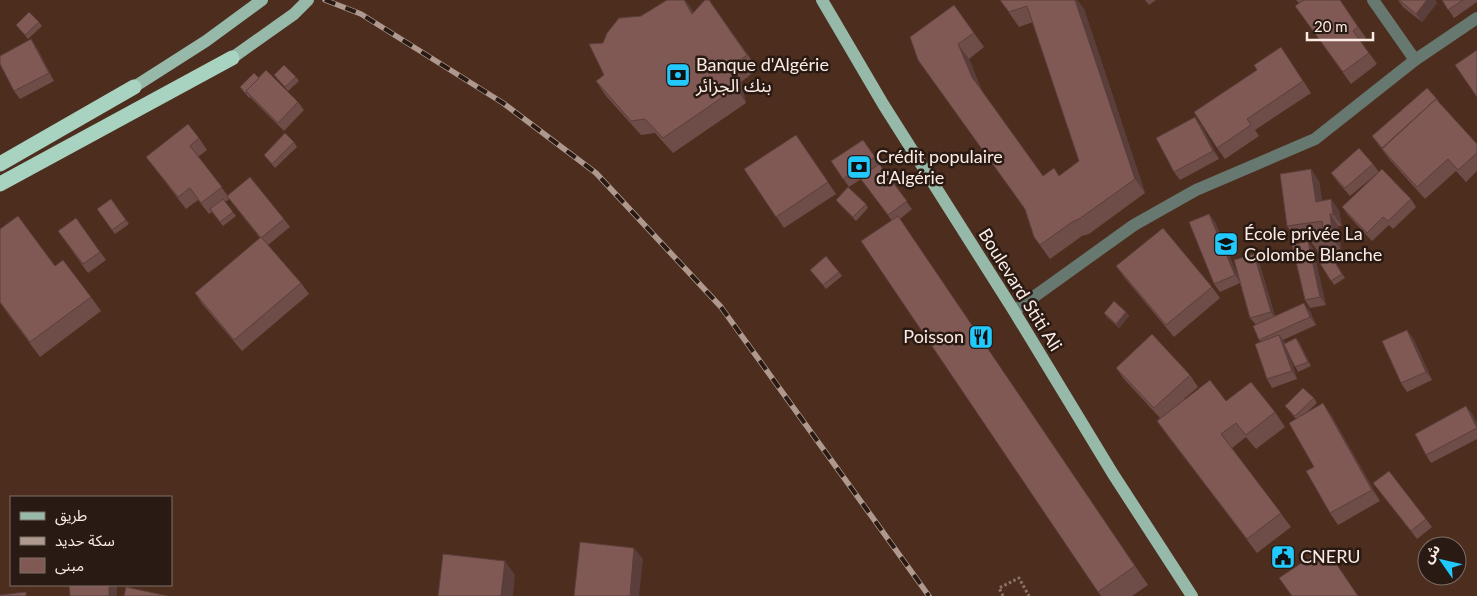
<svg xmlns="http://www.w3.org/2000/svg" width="1477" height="596" font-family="Lato,'Noto Sans Arabic',sans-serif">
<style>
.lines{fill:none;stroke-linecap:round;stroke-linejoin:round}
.path{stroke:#8d7367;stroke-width:3;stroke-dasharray:2.5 2.5;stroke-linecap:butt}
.minor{stroke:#677871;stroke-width:12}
.major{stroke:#96b9a9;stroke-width:12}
.highway{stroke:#a8d3c0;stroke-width:15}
.rail-casing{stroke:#af988d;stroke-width:5.5}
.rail{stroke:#291a13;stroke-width:4;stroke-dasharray:11;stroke-linecap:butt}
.wall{fill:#6e4c48}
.shaded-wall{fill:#5a3e3b}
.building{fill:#805854;stroke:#5a3e3b}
.labels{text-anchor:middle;stroke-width:5;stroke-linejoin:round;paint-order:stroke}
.poi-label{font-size:18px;fill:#fdece5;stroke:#291a13;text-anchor:start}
.street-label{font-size:18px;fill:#fdece5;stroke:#291a13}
</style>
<rect width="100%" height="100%" fill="#4d2e1e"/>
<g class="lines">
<path class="path" d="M1003,596L999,588L1019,578L1029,596"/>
<g class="minor">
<path d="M1373,0L1415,60"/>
<path d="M1014,311L1134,225L1196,190L1315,139L1415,60L1477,18"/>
</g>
<g class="major">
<path d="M822,0L883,104L1014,311L1113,474L1192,596"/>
<path d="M232,58L294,14L308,0"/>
<path d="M134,87L206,41L262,0"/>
</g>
<g class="highway">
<path d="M0,164L134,87"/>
<path d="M0,184L232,58"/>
</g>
<defs>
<path id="rail" d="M325,0L361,14L503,103L596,173L721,307L929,596"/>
</defs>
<use href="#rail" class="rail-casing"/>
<use href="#rail" class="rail"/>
</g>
<g class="wall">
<path d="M667,0H685L693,13L709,0L758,69L741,82L746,103L673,153L655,133L641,135L606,96L596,81L604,75L603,43L641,16Z"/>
<path d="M1000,0H1077L1084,9L1145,193L1089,234L1082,236L1050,259L1034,237L1025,209L918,60L954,5L984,47L969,59L982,91L1043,176H1059L1079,161L1033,22L1019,27Z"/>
<path d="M1145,0H1156L1149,5Z"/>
<path d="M1296,0H1340L1366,38L1361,42L1377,64L1351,84L1295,6L1299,3Z"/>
<path d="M1398,0H1435L1437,3L1422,22L1403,7Z"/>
<path d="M1442,0H1477V2L1454,18Z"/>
<path d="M39,22L42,26L28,39L16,25Z"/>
<path d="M37,48L54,81L20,99L14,91Z"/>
<path d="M1289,59L1311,93L1255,130L1259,136L1225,159L1217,148Z"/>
<path d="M274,75L296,77L299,81L288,91Z"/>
<path d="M259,78L298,102L304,110L284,131L250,97L249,98L240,87Z"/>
<path d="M1201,125L1219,159L1180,180L1174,172Z"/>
<path d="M796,135L836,194L784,228L744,169Z"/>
<path d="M1372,136L1477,144V171L1466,182L1456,171L1425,199L1390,160Z"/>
<path d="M199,138L207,150L198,157L228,196L284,219L290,227L268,245L301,283L309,294L242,351L203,305L195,293L260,238L229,199L225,202L236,216L223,226L212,212L209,214L198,200L186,209L146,157Z"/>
<path d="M294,142L297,147L275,168L264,155Z"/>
<path d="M869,148L880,166L912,209L900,219L1148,585L1132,596H1101L861,241L892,221L861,179L849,187L831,161Z"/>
<path d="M1373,164L1379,172L1350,196L1337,181L1331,173Z"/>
<path d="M1319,181L1322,201L1331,199L1339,211L1342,226H1338L1341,250L1319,253L1311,242L1310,236L1295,238L1287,226Z"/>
<path d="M111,199L129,224L115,234L97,209Z"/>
<path d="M1411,199L1416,207L1393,229L1389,225L1372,241L1348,215L1342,207Z"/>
<path d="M836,200L866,204L868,208L856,221L839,204Z"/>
<path d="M1209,214L1215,222L1240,281L1254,254L1259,262L1275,316L1310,311L1316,325L1283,340L1285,343L1299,342L1311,366L1298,372L1289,354L1297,379L1272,388L1267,379L1261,342L1259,340L1256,325L1250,318L1240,283L1220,292L1214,284Z"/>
<path d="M76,218L106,260L88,273L58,231Z"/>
<path d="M0,229L55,266L91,297L101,311L40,357L0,303Z"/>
<path d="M1308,241L1313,249L1326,305L1310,308L1305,300Z"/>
<path d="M1332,257L1345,278L1334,285L1318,260Z"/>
<path d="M1116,266L1212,287L1220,298L1174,337L1124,277Z"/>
<path d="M810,270L839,272L842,276L826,289Z"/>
<path d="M1126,312L1129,316L1119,328L1107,317L1104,313Z"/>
<path d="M1413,338L1432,380L1407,392L1401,383Z"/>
<path d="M1116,368L1190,375L1198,387L1184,399L1226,401L1275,412L1285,427L1256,449L1246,437L1232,448L1291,527L1257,553L1167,435L1157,421L1160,418L1124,379Z"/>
<path d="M1314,398L1317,403L1305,414L1331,415L1380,501L1338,525L1330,513L1314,467L1296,419L1285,406Z"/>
<path d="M1466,406L1472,414L1477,424V439L1431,463L1426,455Z"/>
<path d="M1373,483L1426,519L1432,527L1417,539Z"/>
</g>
<g class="shaded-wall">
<path d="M684,0H685L690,6L703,28L692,14Z"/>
<path d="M1075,0H1077L1084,9L1145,193L1135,179Z"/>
<path d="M1427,0H1435L1437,3L1422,22L1416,14Z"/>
<path d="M31,39L37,48L54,81L49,73Z"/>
<path d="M958,44L969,59L982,92L972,77Z"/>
<path d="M730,67L741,82L746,103L736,88Z"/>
<path d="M1195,117L1201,125L1219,159L1213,151Z"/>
<path d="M1311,169L1319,181L1324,213L1316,202Z"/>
<path d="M1331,199L1339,211L1342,226L1333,214Z"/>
<path d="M1209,214L1215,222L1241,283L1235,275Z"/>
<path d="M1330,214L1338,226L1341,250L1333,239Z"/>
<path d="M1308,241L1313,249L1326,305L1320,297Z"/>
<path d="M1254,254L1259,262L1276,320L1271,312Z"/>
<path d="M1304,303L1310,311L1316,325L1310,317Z"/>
<path d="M1126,312L1129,316L1119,328L1116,324Z"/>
<path d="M1407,330L1413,338L1432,380L1426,372Z"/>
<path d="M1279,335L1285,343L1297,379L1292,371Z"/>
<path d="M1296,338L1299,342L1311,366L1308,362Z"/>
<path d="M1323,403L1331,415L1380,501L1372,490Z"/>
<path d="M1466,406L1472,414L1477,424V427Z"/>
<path d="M634,548L643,559L639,596H630Z"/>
<path d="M505,561L515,575L513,596H501Z"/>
<rect x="109" y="585" width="8" height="11"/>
</g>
<g class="building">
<path d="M667,0H684L692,14L705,0H709L747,55L730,67L736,88L663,138L645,119L631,121L596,81L604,75L589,44L603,43L607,33L619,18L641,16Z"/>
<path d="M1000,0H1075L1135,179L1079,219L1072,222L1040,245L1034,237L1025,209L918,60L910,37L954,5L974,33L958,44L972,77L1043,176L1054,168L1059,176L1079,161L1027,6L1009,12Z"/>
<path d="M1304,0H1340L1358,27L1353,31L1369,53L1343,72L1295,6Z"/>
<path d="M1399,0H1427L1416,14Z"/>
<path d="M1442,0H1463L1448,10Z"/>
<path d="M29,12L39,22L25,35L16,25Z"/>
<path d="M31,39L49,73L14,91L0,64V56Z"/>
<path d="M1281,47L1303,81L1247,119L1251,125L1217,148L1194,112L1257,70L1254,65Z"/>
<path d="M1477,50V97L1455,65Z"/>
<path d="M284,65L296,77L285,87L274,75Z"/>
<path d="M266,70L298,102L278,123L246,91Z"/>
<path d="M254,73L259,78L246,91L247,93L246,94L240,87Z"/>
<path d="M1427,88L1439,101L1436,99L1382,148L1372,136Z"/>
<path d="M1436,99L1477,144V153L1458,170L1448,159L1417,187L1382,149Z"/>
<path d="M1195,117L1213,151L1174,172L1156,138Z"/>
<path d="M188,124L199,138L190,146L222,187L201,203L190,188L178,197L146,157Z"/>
<path d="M285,133L294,142L272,164L264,155Z"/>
<path d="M796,135L828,182L776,217L744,169Z"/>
<path d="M863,140L875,157L843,179L831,161Z"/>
<path d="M1359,148L1373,164L1345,188L1331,173Z"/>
<path d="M879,164L907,201L888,215L860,178Z"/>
<path d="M1311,169L1316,202L1331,199L1333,214H1330L1333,239L1311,242L1309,232L1323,230L1322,221L1287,226L1280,174Z"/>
<path d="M1382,169L1411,199L1388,221L1383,217L1367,233L1342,207Z"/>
<path d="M250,177L284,219L261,238L227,196Z"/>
<path d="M848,187L866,204L853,217L836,200Z"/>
<path d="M111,199L126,220L112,230L97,209Z"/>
<path d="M223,199L233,212L220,222L210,209Z"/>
<path d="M1209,214L1235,275L1214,284L1189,222Z"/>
<path d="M18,216L55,266L63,260L91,297L30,342L0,302V229Z"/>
<path d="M898,216L1135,566L1098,592L861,241Z"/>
<path d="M76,218L100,252L83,264L58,231Z"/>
<path d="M1163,228L1212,287L1166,325L1116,266Z"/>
<path d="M261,237L301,283L234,340L195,293Z"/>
<path d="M1308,241L1320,297L1305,300L1292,245Z"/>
<path d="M1329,253L1342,274L1331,281L1318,260Z"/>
<path d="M1254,254L1271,312L1250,318L1234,260Z"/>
<path d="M826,256L839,272L823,285L810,270Z"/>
<path d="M1114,301L1126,312L1116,324L1104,313Z"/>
<path d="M1304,303L1310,317L1259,340L1253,326Z"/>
<path d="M1407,330L1426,372L1401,383L1382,341Z"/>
<path d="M1152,334L1190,375L1154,408L1116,368Z"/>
<path d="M1279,335L1292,371L1267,379L1255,344Z"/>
<path d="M1296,338L1308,362L1295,367L1284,344Z"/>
<path d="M1210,380L1226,401L1251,382L1275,412L1246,435L1236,423L1221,434L1281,513L1247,539L1157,421Z"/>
<path d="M1303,388L1314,398L1295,416L1285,406Z"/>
<path d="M1323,403L1372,490L1330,513L1306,471L1314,467L1289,423Z"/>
<path d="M1466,406L1477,428L1426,455L1415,434Z"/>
<path d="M1389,471L1426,519L1411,531L1373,483Z"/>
<path d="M580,542L634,548L630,596H574Z"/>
<path d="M1325,547L1358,596H1292L1279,578Z"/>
<path d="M443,554L505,561L501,596H438Z"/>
<path d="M69,585H109V596H70Z"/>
<path d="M126,587L168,596H124Z"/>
<path d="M26,592V596H0V595Z"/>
</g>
<defs>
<symbol id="bank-square" viewBox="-11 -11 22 22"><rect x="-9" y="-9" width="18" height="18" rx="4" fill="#22c9fd" stroke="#291a13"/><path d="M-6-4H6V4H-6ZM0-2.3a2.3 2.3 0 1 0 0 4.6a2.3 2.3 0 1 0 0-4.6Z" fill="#111"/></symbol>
<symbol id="school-square" viewBox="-11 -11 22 22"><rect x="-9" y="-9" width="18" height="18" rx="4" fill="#22c9fd" stroke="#291a13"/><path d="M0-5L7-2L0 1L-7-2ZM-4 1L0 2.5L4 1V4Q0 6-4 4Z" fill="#111"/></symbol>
<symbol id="restaurant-square" viewBox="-11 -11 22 22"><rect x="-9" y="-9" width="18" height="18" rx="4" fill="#22c9fd" stroke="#291a13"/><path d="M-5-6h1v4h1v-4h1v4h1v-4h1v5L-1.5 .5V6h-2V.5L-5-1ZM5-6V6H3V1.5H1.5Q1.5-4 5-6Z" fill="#111"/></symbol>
<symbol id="civic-square" viewBox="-11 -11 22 22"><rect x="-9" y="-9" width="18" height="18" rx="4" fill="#22c9fd" stroke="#291a13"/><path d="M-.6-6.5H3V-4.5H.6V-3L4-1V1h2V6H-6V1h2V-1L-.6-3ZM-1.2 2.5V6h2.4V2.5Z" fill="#111"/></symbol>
</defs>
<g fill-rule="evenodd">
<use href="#bank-square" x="664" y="61" width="28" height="28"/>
<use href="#bank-square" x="845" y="153" width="28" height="28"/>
<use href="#school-square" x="1212" y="230" width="28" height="28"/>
<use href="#restaurant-square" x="967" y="323" width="28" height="28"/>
<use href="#civic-square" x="1269" y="543" width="28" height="28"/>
</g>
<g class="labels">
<g class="poi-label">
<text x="696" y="71">Banque d'Algérie<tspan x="696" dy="21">بنك الجزائر</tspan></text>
<text x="876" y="163">Crédit populaire<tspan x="876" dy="21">d'Algérie</tspan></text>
<text x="1244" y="240">École privée La<tspan x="1244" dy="21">Colombe Blanche</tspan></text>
<text x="964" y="343" text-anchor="end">Poisson</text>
<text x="1300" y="563">CNERU</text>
</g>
<g class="street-label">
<text transform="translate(1020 290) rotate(58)" y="6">Boulevard Stiti Ali</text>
</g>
</g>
<rect x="10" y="496" width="162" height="90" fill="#291a13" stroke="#7e6e67"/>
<rect x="20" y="512" width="25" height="8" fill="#96b9a9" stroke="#7e6e67"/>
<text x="55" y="521" font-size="15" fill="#fdece5">طريق</text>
<rect x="20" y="537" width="25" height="8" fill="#af988d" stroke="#7e6e67"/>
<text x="55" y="546" font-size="15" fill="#fdece5">سكة حديد</text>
<rect x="20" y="558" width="25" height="15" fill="#805854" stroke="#7e6e67"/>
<text x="55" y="571" font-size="15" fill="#fdece5">مبنى</text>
<g transform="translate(1442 561) rotate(304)"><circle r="24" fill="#291a13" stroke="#7e6e67"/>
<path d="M0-4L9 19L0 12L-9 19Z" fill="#22c9fd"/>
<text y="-8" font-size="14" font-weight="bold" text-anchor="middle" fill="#fdece5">ش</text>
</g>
<path d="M1307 32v8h66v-8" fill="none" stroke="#fdece5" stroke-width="2.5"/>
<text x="1314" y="32" font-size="15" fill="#fdece5" stroke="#291a13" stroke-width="4" paint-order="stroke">20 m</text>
</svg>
